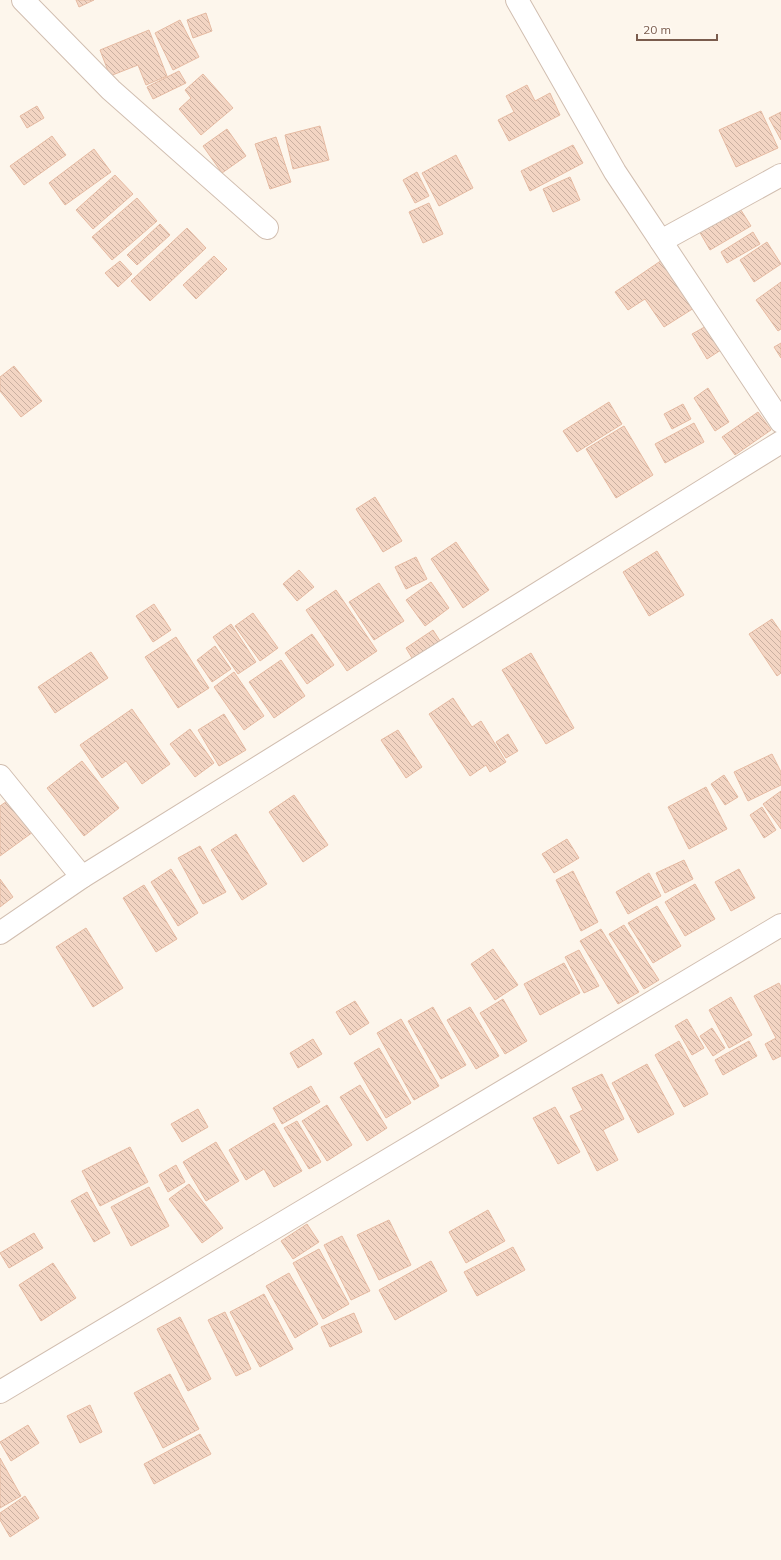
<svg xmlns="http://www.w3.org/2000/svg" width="781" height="1560" font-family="Mulish,sans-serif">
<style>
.building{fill:url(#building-back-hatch);stroke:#e6bba3}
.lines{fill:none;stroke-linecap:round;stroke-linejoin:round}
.minor-casing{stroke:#d1beb0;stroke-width:24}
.minor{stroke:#fff;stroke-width:22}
</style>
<defs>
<pattern id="building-back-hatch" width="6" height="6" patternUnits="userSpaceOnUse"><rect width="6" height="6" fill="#f3d5c3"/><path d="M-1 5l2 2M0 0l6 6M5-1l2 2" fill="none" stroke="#cab0a1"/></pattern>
</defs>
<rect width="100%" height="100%" fill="#fdf6ec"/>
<g class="building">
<path d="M76,0H94L79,7Z"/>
<path d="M206,13L212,31L193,38L187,20Z"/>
<path d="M180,20L199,57L173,70L155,33Z"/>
<path d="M149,30L167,76L146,85L138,65L110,76L100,50Z"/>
<path d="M179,71L186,83L153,99L147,87Z"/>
<path d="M203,74L233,108L201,135L179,109L191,98L185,90Z"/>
<path d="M527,85L535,101L550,93L560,115L509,141L498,120L514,112L506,96Z"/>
<path d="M37,106L44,118L27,128L20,116Z"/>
<path d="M761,111L778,148L736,167L719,130Z"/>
<path d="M781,112V140L769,118Z"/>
<path d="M320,126L329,160L293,169L285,135Z"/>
<path d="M227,129L246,156L222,173L203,146Z"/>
<path d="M52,136L66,155L24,185L10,166Z"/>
<path d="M276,137L291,182L270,189L255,144Z"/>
<path d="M573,145L583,163L530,191L521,171Z"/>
<path d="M94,149L111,172L65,205L49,183Z"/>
<path d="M456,155L473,188L439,206L422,173Z"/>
<path d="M417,172L429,196L415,203L403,180Z"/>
<path d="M115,175L133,194L93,229L76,210Z"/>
<path d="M570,177L580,200L553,212L543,189Z"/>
<path d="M137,198L157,221L112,260L92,237Z"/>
<path d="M429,203L443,234L423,243L409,212Z"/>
<path d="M739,207L751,226L710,250L699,231Z"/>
<path d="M160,224L170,235L137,265L127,255Z"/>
<path d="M187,228L206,248L150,301L131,281Z"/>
<path d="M753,232L760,244L727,263L721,252Z"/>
<path d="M767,242L781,264L754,282L740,260Z"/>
<path d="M214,256L227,269L196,299L183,285Z"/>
<path d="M662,260L694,308L664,327L645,299L628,310L615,292Z"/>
<path d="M120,261L132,274L118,287L105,273Z"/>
<path d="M781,282V329L778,331L756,300Z"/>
<path d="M710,324L724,348L707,359L692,334Z"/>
<path d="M781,343V358L774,347Z"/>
<path d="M14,366L42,401L21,417L0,391V377Z"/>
<path d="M708,388L729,422L715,431L694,398Z"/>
<path d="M609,402L622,424L577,452L563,431Z"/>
<path d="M683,404L691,419L672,429L664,414Z"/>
<path d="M758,412L771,430L735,455L722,437Z"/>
<path d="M694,423L704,442L665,463L655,444Z"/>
<path d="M624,426L653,475L616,498L586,449Z"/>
<path d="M375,497L402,541L383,552L356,509Z"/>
<path d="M456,542L489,590L463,608L431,559Z"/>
<path d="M657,551L684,595L649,616L623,572Z"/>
<path d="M416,557L427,579L406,589L395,567Z"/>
<path d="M299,570L314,587L297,601L283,584Z"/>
<path d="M431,582L449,608L425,626L406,600Z"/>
<path d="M379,583L404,621L374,640L349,602Z"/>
<path d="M336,590L377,651L347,671L306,610Z"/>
<path d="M154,604L171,630L153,642L136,616Z"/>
<path d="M253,613L278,648L260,661L235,626Z"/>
<path d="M772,619L781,632V673L777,676L749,634Z"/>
<path d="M231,624L256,662L238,674L213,637Z"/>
<path d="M433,630L442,644L415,663L406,648Z"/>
<path d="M312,634L334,665L307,684L285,653Z"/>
<path d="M176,637L209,688L178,708L145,657Z"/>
<path d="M215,646L231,669L212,682L197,660Z"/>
<path d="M91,652L108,678L55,713L38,687Z"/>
<path d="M531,653L574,728L546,744L502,670Z"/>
<path d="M281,660L305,696L274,718L249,682Z"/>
<path d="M234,672L264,716L244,730L214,687Z"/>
<path d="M453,698L472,727L481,721L506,762L490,772L486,765L470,776L429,714Z"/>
<path d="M132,709L170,764L142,784L126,761L102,778L80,745Z"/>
<path d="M224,714L246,750L219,766L198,730Z"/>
<path d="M190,729L214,763L195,777L170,744Z"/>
<path d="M398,730L422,767L406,778L381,740Z"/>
<path d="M508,734L518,751L506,758L496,742Z"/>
<path d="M772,754L781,772V785L748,801L734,772Z"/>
<path d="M82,761L119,808L84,836L47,788Z"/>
<path d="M724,775L738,797L725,805L711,784Z"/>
<path d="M706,787L727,829L689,849L668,807Z"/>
<path d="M781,791V829L763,804Z"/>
<path d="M294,795L328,845L303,862L269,812Z"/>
<path d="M10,799L33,832L0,856V806Z"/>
<path d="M762,807L776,830L764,838L750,815Z"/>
<path d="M236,834L267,884L242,900L211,850Z"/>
<path d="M567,839L579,858L554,873L542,854Z"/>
<path d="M200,846L226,892L203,904L178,858Z"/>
<path d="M684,860L693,879L665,893L656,873Z"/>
<path d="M171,869L198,913L178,926L151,882Z"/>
<path d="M739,869L755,898L731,911L715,882Z"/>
<path d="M573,871L598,922L581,931L556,880Z"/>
<path d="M649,873L661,896L628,914L616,892Z"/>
<path d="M0,879L13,897L0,907Z"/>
<path d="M695,884L715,919L685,936L665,902Z"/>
<path d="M144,885L177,939L156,952L123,898Z"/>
<path d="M657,906L681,946L653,963L628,923Z"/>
<path d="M624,925L659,980L644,989L609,934Z"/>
<path d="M86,928L123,988L93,1007L56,947Z"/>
<path d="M601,929L639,992L618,1004L580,941Z"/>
<path d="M493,949L518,985L495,1000L471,964Z"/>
<path d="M579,950L599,986L584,993L565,957Z"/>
<path d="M564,963L580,993L540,1015L524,984Z"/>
<path d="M779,983L781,987V1056L773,1060L765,1044L776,1038L754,996Z"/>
<path d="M731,997L752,1035L729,1048L709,1010Z"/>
<path d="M503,999L527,1041L505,1054L480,1013Z"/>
<path d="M355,1001L369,1023L350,1035L336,1012Z"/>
<path d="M433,1007L466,1065L441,1079L408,1021Z"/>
<path d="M470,1007L499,1056L476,1069L447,1020Z"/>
<path d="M401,1019L439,1086L414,1100L377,1033Z"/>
<path d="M687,1019L704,1048L692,1055L675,1026Z"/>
<path d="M712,1028L725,1048L713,1056L700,1036Z"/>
<path d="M313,1039L322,1054L298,1068L290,1053Z"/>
<path d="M679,1041L708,1094L684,1107L655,1055Z"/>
<path d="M749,1041L757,1056L723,1075L715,1060Z"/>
<path d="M379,1048L411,1103L386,1118L354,1063Z"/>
<path d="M647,1064L674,1114L638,1133L612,1083Z"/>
<path d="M602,1074L624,1119L603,1130L618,1160L597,1171L570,1116L583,1110L572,1088Z"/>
<path d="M360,1085L387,1128L367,1141L340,1097Z"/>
<path d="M311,1086L320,1102L282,1124L273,1108Z"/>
<path d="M327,1105L352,1145L327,1161L302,1121Z"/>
<path d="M555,1107L580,1152L558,1164L533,1118Z"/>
<path d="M198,1109L208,1127L182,1142L171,1124Z"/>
<path d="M297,1121L321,1162L309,1169L284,1128Z"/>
<path d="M274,1123L302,1171L274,1187L264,1169L246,1180L229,1150Z"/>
<path d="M216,1142L239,1181L206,1201L183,1162Z"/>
<path d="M130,1147L148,1182L100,1206L82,1171Z"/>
<path d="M176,1165L185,1182L168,1192L159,1175Z"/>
<path d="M189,1184L223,1228L202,1243L169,1199Z"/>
<path d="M149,1187L169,1226L131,1246L111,1207Z"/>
<path d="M87,1192L110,1233L94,1242L71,1201Z"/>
<path d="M488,1210L505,1241L466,1263L449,1232Z"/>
<path d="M389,1220L411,1265L379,1280L357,1235Z"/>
<path d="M307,1224L319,1242L293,1259L281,1241Z"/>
<path d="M34,1233L43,1248L9,1268L0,1253Z"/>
<path d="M342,1236L370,1291L351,1300L324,1245Z"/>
<path d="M513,1247L525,1270L477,1296L464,1272Z"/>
<path d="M319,1249L349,1304L323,1319L293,1263Z"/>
<path d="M431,1261L447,1291L395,1320L379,1290Z"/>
<path d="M53,1263L76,1298L41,1321L19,1285Z"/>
<path d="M289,1273L318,1324L295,1338L266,1286Z"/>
<path d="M264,1294L293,1349L260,1367L230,1312Z"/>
<path d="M225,1312L251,1369L236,1376L208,1320Z"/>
<path d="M354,1313L362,1332L330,1347L321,1327Z"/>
<path d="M180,1317L211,1379L188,1391L157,1329Z"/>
<path d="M170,1374L199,1429L163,1448L134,1393Z"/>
<path d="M90,1405L102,1432L80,1443L67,1416Z"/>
<path d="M28,1425L39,1443L11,1461L0,1442Z"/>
<path d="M200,1434L211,1454L154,1484L144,1464Z"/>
<path d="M0,1458L21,1496L0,1508Z"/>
<path d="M25,1496L39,1518L10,1537L0,1520V1513Z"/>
</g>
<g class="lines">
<defs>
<g id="minor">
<path d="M23,0L111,90L267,228"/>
<path d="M517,0L615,172L781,422"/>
<path d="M661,241L781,175"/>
<path d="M0,776L82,877"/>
<path d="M0,933L82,877L781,442"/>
<path d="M0,1392L781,925"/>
</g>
</defs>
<use href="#minor" class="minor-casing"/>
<use href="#minor" class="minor"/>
</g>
<path d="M637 34v6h80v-6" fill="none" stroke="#7a5c4d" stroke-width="2"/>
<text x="643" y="34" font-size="12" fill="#7a5c4d" stroke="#fffaf3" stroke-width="3" paint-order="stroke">20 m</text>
</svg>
